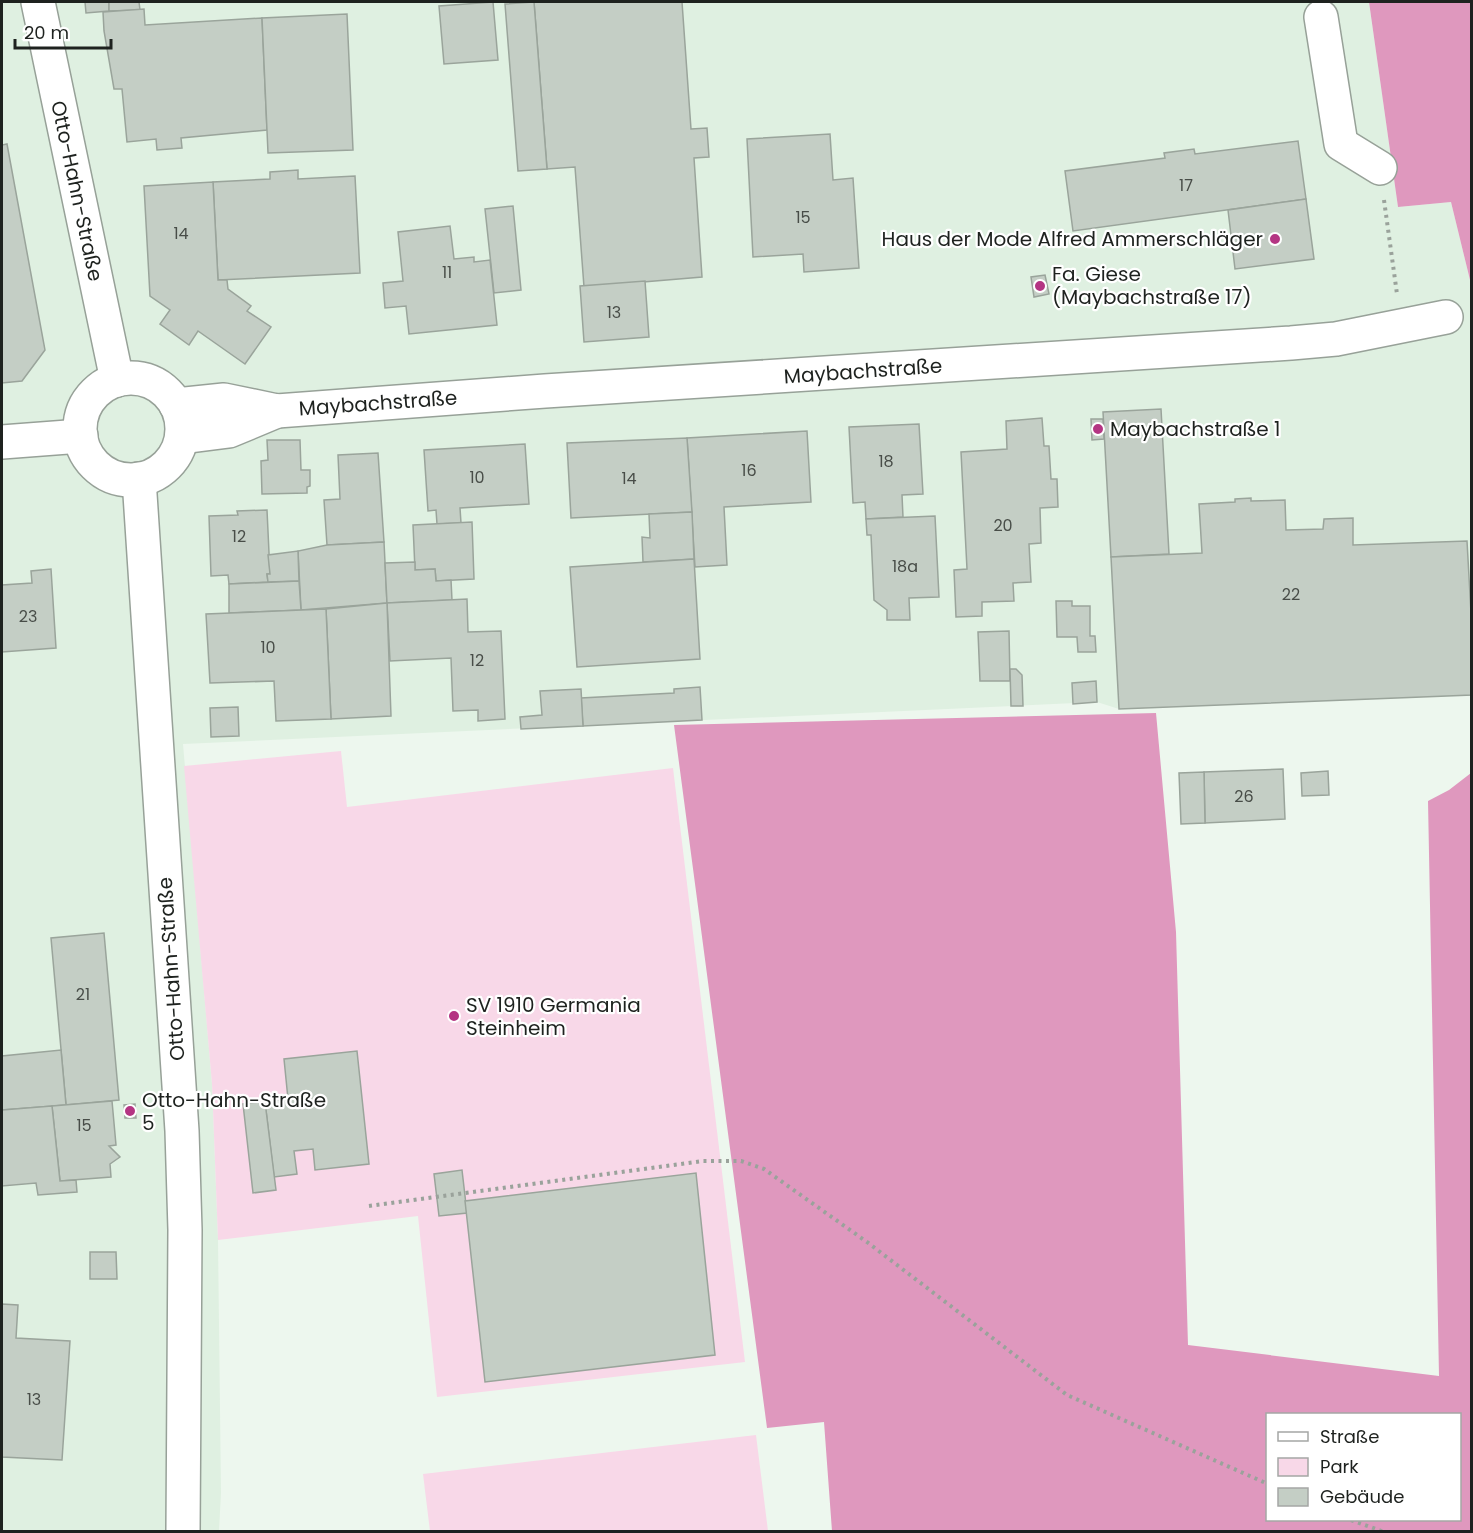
<svg xmlns="http://www.w3.org/2000/svg" width="1473" height="1533" font-family="Poppins,sans-serif">
<style>
.built{fill:#dff0e1}
.green{fill:#f8d8e8}
.forest{fill:#df98be;fill-rule:evenodd}
.building{fill:#c4cec5;stroke:#9aa49b;stroke-width:1.5}
.lines{fill:none;stroke-linecap:round;stroke-linejoin:round}
.minor-casing{stroke:#97a198;stroke-width:36}
.path{stroke:#9aa29b;stroke-width:4;stroke-dasharray:3 4.5;stroke-linecap:butt}
.minor{stroke:#fff;stroke-width:33}
.poi-dot{fill:#b43583;stroke:#fff;stroke-width:2}
.labels{text-anchor:middle;stroke-width:4.5;stroke-linejoin:round;paint-order:stroke}
.number-label{font-size:16px;fill:#484d48}
.street-label{font-size:20px;fill:#1e221f;stroke:#fff}
.poi-label{font-size:20px;fill:#1e221f;stroke:#fff;text-anchor:start}
</style>
<rect width="100%" height="100%" fill="#edf7ee"/>
<path class="built" d="M2,2H1369L1398,207L1451,202L1471,284V695L1119,709L1097,702L183,744L212,1084L218,1240L221,1493L219,1531L2,1532Z"/>
<g class="green">
<path d="M341,751L347,807L673,768L745,1362L437,1397L418,1216L218,1240L212,1084L184,766Z"/>
<path d="M756,1435L768,1531H430L423,1474Z"/>
</g>
<g class="forest">
<path d="M1369,2H1471V284L1451,202L1398,207Z"/>
<path d="M1156,713L1176,932L1188,1345L1439,1376L1428,801L1449,790L1471,773V1531H832L824,1422L767,1428L674,725ZM1268,1414H1460V1520H1268Z"/>
</g>
<g class="building">
<path d="M85,2H109V11L86,13Z"/>
<path d="M109,2H139L140,10L109,11Z"/>
<path d="M493,2L498,60L444,64L439,6Z"/>
<path d="M534,2H682L691,129L707,128L709,157L694,158L702,277L584,287L575,167L547,169Z"/>
<path d="M534,2L547,169L518,171L505,4Z"/>
<path d="M144,9L145,25L262,18L267,130L181,138L182,148L157,150L156,139L127,142L122,89H114L104,31L103,12Z"/>
<path d="M347,14L353,150L268,153L262,18Z"/>
<path d="M830,134L833,180L853,178L859,268L804,272L803,254L753,257L747,139Z"/>
<path d="M1298,141L1306,199L1073,231L1065,171L1165,158L1164,153L1194,149L1195,154Z"/>
<path d="M7,144L45,350L22,381L2,383V145Z"/>
<path d="M298,170V179L355,176L360,273L218,280L213,182L270,179V172Z"/>
<path d="M213,182L218,280H227L228,289L251,306L247,311L271,327L245,364L198,331L189,345L160,324L170,310L150,296L144,186Z"/>
<path d="M1306,199L1314,259L1235,269L1228,210Z"/>
<path d="M513,206L521,290L494,293L485,209Z"/>
<path d="M450,226L454,259L474,257V262L490,260L497,325L409,334L406,306L385,308L383,283L403,281L398,232Z"/>
<path d="M1045,275L1049,294L1034,297L1031,277Z"/>
<path d="M645,281L649,337L584,342L580,286Z"/>
<path d="M1161,409L1169,554L1111,557L1103,412Z"/>
<path d="M1042,418L1044,446H1049L1051,479H1057L1058,507L1040,508L1041,543L1029,544L1031,582L1013,583L1014,601L982,602V616L956,617L954,570L967,569L961,452L1007,449L1006,421Z"/>
<path d="M1091,419H1103L1104,439L1092,440Z"/>
<path d="M919,424L923,494L902,495L903,517L866,519L865,502L853,503L849,427Z"/>
<path d="M807,431L811,502L724,507L727,565L695,567L687,438Z"/>
<path d="M687,438L692,512L571,518L567,443Z"/>
<path d="M267,440H300L301,470H310V486L307,487V493L262,494L261,461L268,460Z"/>
<path d="M525,444L529,504L460,508L461,523L437,524L436,510L428,511L424,450Z"/>
<path d="M378,453L384,542L327,545L324,500L340,499L338,455Z"/>
<path d="M1251,498V501L1285,500L1286,530L1323,529L1324,519L1353,518V545L1467,541L1472,631V695L1119,709L1111,557L1202,553L1199,504L1235,502V499Z"/>
<path d="M267,510L270,574H267L268,582L229,584L228,575L211,576L209,516L238,515L237,511Z"/>
<path d="M692,512L694,559L643,562L642,537L650,538L649,514Z"/>
<path d="M935,516L939,597L909,598L910,620H887V610L874,600L871,535H867L866,519Z"/>
<path d="M472,522L474,579L436,581L435,569L415,570L413,525Z"/>
<path d="M384,542L387,603L301,610L298,551L327,545Z"/>
<path d="M298,551L299,581L268,582L267,574H270L268,555Z"/>
<path d="M694,559L700,659L577,667L570,567Z"/>
<path d="M415,562V570L435,569L436,581L451,580L452,600L387,603L385,563Z"/>
<path d="M51,569L56,648L2,652V585L32,583L31,571Z"/>
<path d="M299,581L301,610L229,613V584Z"/>
<path d="M467,599L468,632L501,631L505,719L478,721V710L453,711L451,658L390,661L387,603Z"/>
<path d="M1056,601H1072V606H1090V636H1095L1096,652H1078L1077,637H1057Z"/>
<path d="M387,603L391,716L331,719L326,609Z"/>
<path d="M326,609L331,719L276,721L274,681L210,683L206,614Z"/>
<path d="M1009,631L1010,681H980L978,632Z"/>
<path d="M1010,669H1016L1022,675L1023,706H1011Z"/>
<path d="M1096,681L1097,702L1073,704L1072,683Z"/>
<path d="M700,687L702,720L583,726L581,698L674,693V689Z"/>
<path d="M581,689L583,726L521,729L520,717L542,715L540,691Z"/>
<path d="M238,707L239,736L211,737L210,708Z"/>
<path d="M1283,769L1285,819L1205,823L1204,772Z"/>
<path d="M1328,771L1329,795L1302,796L1301,773Z"/>
<path d="M1204,772L1205,823L1181,824L1179,773Z"/>
<path d="M104,933L119,1100L66,1105L51,938Z"/>
<path d="M61,1050L66,1105L2,1110V1056Z"/>
<path d="M357,1051L369,1164L315,1170L313,1149L294,1151L297,1174L274,1177L265,1102L288,1099L284,1059Z"/>
<path d="M112,1101L116,1145L109,1146L120,1157L110,1164L111,1177L60,1181L52,1106Z"/>
<path d="M265,1102L276,1190L253,1193L243,1104Z"/>
<path d="M135,1104L136,1118H125L124,1105Z"/>
<path d="M52,1106L60,1181L76,1180L77,1192L38,1195L36,1183L2,1186V1110Z"/>
<path d="M462,1170L467,1213L439,1216L434,1174Z"/>
<path d="M696,1173L715,1355L485,1382L465,1201Z"/>
<path d="M90,1252H116L117,1279H90Z"/>
<path d="M2,1304L18,1305L16,1338L70,1341L62,1460L2,1457Z"/>
</g>
<g class="lines">
<defs>
<g id="minor">
<path d="M38,2L117,380"/>
<path d="M1321,17L1341,144L1380,168"/>
<circle cx="131" cy="429" r="51"/>
<path d="M176,405L224,400L277,411L545,391L1291,343L1336,339L1446,317"/>
<path d="M182,437L229,431L277,411"/>
<path d="M2,442L81,436"/>
<path d="M139,479L182,1131L185,1230L183,1532"/>
</g>
</defs>
<use href="#minor" class="minor-casing"/>
<g class="path">
<path d="M1384,200L1397,294"/>
<path d="M1471,353H1472"/>
<path d="M369,1206L703,1161H741L764,1169L867,1242L1067,1395L1268,1484"/>
<path d="M1351,1520L1384,1532"/>
</g>
<use href="#minor" class="minor"/>
</g>
<g class="poi-dot">
<circle cx="1275" cy="239" r="6"/>
<circle cx="1040" cy="286" r="6"/>
<circle cx="1098" cy="429" r="6"/>
<circle cx="454" cy="1016" r="6"/>
<circle cx="130" cy="1111" r="6"/>
</g>
<g class="labels">
<g class="number-label">
<text x="1186" y="191">17</text>
<text x="803" y="223">15</text>
<text x="181" y="239">14</text>
<text x="447" y="278">11</text>
<text x="614" y="318">13</text>
<text x="886" y="467">18</text>
<text x="749" y="476">16</text>
<text x="477" y="483">10</text>
<text x="629" y="484">14</text>
<text x="1003" y="531">20</text>
<text x="239" y="542">12</text>
<text x="905" y="572">18a</text>
<text x="1291" y="600">22</text>
<text x="28" y="622">23</text>
<text x="268" y="653">10</text>
<text x="477" y="666">12</text>
<text x="1244" y="802">26</text>
<text x="83" y="1000">21</text>
<text x="84" y="1131">15</text>
<text x="34" y="1405">13</text>
</g>
<g class="street-label">
<text transform="translate(77 191) rotate(78)" y="7">Otto-Hahn-Straße</text>
<text transform="translate(863 371) rotate(-4)" y="7">Maybachstraße</text>
<text transform="translate(378 403) rotate(-4)" y="7">Maybachstraße</text>
<text transform="translate(171 969) rotate(-94)" y="7">Otto-Hahn-Straße</text>
</g>
<g class="poi-label">
<text x="1263" y="246" text-anchor="end">Haus der Mode Alfred Ammerschläger</text>
<text x="1052" y="281">Fa. Giese<tspan x="1052" dy="23">(Maybachstraße 17)</tspan></text>
<text x="1110" y="436">Maybachstraße 1</text>
<text x="466" y="1012">SV 1910 Germania<tspan x="466" dy="23">Steinheim</tspan></text>
<text x="142" y="1107">Otto-Hahn-Straße<tspan x="142" dy="23">5</tspan></text>
</g>
</g>
<rect width="1473" height="1533" fill="none" stroke="#1e221f" stroke-width="6"/>
<rect x="1266" y="1413" width="195" height="108" fill="#ffffff" stroke="#a5a7a5" stroke-width="1.5"/>
<rect x="1278" y="1432" width="30" height="9" fill="#ffffff" stroke="#a5a7a5" stroke-width="1.5"/>
<text x="1320" y="1443" font-size="18" fill="#1e221f">Straße</text>
<rect x="1278" y="1458" width="30" height="18" fill="#f8d8e8" stroke="#a5a7a5" stroke-width="1.5"/>
<text x="1320" y="1473" font-size="18" fill="#1e221f">Park</text>
<rect x="1278" y="1488" width="30" height="18" fill="#c4cec5" stroke="#a5a7a5" stroke-width="1.5"/>
<text x="1320" y="1503" font-size="18" fill="#1e221f">Gebäude</text>
<path d="M15 39v9h96v-9" fill="none" stroke="#1e221f" stroke-width="3"/>
<text x="24" y="39" font-size="18" fill="#1e221f" stroke="#ffffff" stroke-width="4.5" paint-order="stroke">20 m</text>
</svg>
